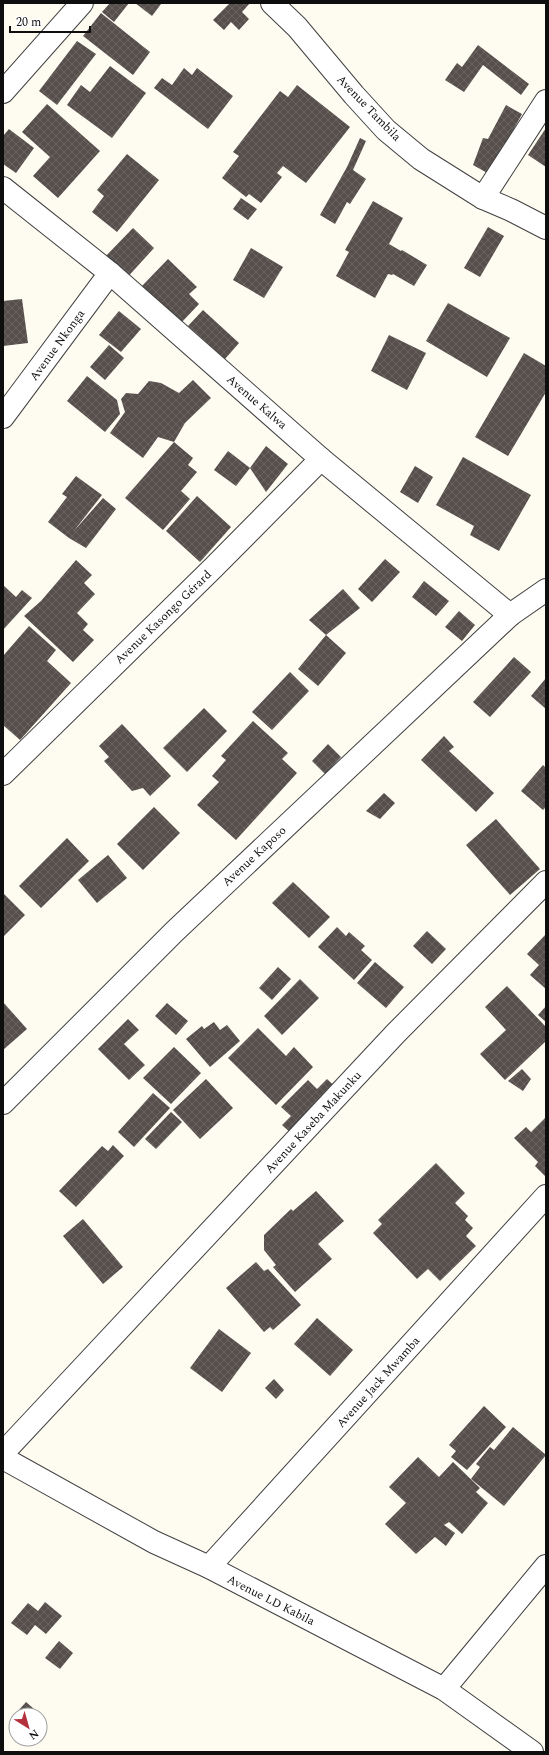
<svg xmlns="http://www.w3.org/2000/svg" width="549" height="1755" font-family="Spectral,serif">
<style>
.building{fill:url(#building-cross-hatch)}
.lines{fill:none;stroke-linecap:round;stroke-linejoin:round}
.street-casing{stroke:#414141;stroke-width:24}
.street{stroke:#fff;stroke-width:22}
.labels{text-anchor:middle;stroke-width:4;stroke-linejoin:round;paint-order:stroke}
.street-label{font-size:12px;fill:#0e0e0e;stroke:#fff}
</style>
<defs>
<pattern id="building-cross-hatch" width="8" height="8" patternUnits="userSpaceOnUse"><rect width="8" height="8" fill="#564f4c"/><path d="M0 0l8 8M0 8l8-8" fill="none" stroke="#696461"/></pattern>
</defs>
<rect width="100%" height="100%" fill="#fefbf1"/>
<g class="building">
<path d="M110,3H129L114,22L102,12Z"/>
<path d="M135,3H159L161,4L152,16Z"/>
<path d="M230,3H250L242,12L249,19L239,30L231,22L224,30L213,20Z"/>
<path d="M101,13L150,52L133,75L83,36Z"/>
<path d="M77,41L96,54L57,105L39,91Z"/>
<path d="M478,45L529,84L521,95L483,65L464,92L445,80L457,63L462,67Z"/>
<path d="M110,66L146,93L112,138L67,105L81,85L90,92Z"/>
<path d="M184,68L192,75L197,68L233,96L208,129L154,88L162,78L172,85Z"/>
<path d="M297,85L350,127L306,183L283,166L277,173L282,177L261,203L249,194L246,197L222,178L239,156L233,152L280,91L288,97Z"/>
<path d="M47,104L100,151L58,198L33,176L50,157L22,132Z"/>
<path d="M506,105L522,114L489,174L473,165L483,138L488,139Z"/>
<path d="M546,128V167L528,155Z"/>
<path d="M9,129L34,148L16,173L3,164V136Z"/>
<path d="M360,138L366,141L353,170L366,179L350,204L347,202L335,224L320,215L347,167Z"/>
<path d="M127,154L159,180L117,232L92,212L104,196L97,190Z"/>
<path d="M241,198L257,209L248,220L233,209Z"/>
<path d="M373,201L403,218L389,244L401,251L402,250L427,265L414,286L393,274L392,275L388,274L375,298L336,276L349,252L345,250Z"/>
<path d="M488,227L504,236L480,277L464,268Z"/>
<path d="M133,228L154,248L124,281L102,260Z"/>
<path d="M251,248L283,267L264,298L233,280Z"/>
<path d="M168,259L197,287L189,294L199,304L181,323L142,286Z"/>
<path d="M22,299L28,343L3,346V301Z"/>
<path d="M448,303L510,338L487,377L426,341Z"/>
<path d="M203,310L239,343L225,359L188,326Z"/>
<path d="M119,311L141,329L121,352L99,335Z"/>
<path d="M389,335L426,353L407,390L371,371Z"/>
<path d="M109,345L124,358L105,380L90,367Z"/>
<path d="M524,353L546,366V392L508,456L475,437Z"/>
<path d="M87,376L117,400L120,414L105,432L67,401Z"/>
<path d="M193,380L211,398L185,423L174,442L158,437L143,458L110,433L125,412L121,399L126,393L138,394L149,381L161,383L179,393Z"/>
<path d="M174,442L193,458L188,465L197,472L181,491L190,499L163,530L125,498Z"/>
<path d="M266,446L288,464L266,492L250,468Z"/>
<path d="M228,451L250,468L236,486L214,470Z"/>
<path d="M463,457L531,495L499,551L470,535L474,526L436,505Z"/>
<path d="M415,466L433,477L418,503L400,492Z"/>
<path d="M76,476L102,495L73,532L103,498L116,509L86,548L69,538L48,522L67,497L62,494Z"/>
<path d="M197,496L231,527L200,562L166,531Z"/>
<path d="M385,559L400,572L372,602L358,589Z"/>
<path d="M76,560L92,575L84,583L95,594L77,613L88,624L83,630L94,640L73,662L24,616L41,601Z"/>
<path d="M424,581L449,601L436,616L412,597Z"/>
<path d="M3,585L16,597L22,590L32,598L3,630Z"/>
<path d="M343,589L360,608L326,635L346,653L318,686L298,669L326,635L309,620Z"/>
<path d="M459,611L475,625L462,641L445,627Z"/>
<path d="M29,626L56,650L47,661L71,683L20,740L3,725V656Z"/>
<path d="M514,657L531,672L490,717L473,702Z"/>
<path d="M290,672L309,691L272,730L252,712Z"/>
<path d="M546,678V709L531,696Z"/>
<path d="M204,708L227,731L187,772L163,748Z"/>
<path d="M253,721L288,753L282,759L297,773L236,840L197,805L219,782L212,776L226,760L221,756Z"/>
<path d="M122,724L171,776L150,796L143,788L132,791L104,761L109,757L99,746Z"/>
<path d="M444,736L454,747L449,751L494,793L476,812L421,760Z"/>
<path d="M328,744L341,757L325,774L312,761Z"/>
<path d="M543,765L546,768V807L543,810L521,791Z"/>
<path d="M384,793L395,803L380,819L366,811Z"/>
<path d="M154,807L180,833L143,870L117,844Z"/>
<path d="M496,819L540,869L510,895L466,845Z"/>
<path d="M67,838L89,861L41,908L19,886Z"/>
<path d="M108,855L127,878L97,903L78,880Z"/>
<path d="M293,882L330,917L309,938L272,903Z"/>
<path d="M3,893L25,915L3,937Z"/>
<path d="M337,927L346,936L349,932L365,946L361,950L372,960L354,980L318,947Z"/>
<path d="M427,931L446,949L432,964L413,946Z"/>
<path d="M546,934V989L530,975L539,965L527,954Z"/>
<path d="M375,962L404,987L386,1008L357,983Z"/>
<path d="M278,967L291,979L272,1000L259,988Z"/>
<path d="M300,979L319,998L282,1035L264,1016Z"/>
<path d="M507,986L546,1027V1041L505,1080L480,1054L506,1030L485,1007Z"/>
<path d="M3,1002L27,1029L3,1050Z"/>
<path d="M167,1003L188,1021L176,1035L155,1016Z"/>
<path d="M546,1006V1022L538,1015Z"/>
<path d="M128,1019L139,1030L124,1044L145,1065L129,1080L98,1049Z"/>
<path d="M214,1022L220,1030L227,1025L240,1041L210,1067L186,1039L202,1026L204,1029Z"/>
<path d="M258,1028L286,1056L294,1047L313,1067L276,1105L228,1058Z"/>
<path d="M174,1047L201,1073L171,1104L143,1078Z"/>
<path d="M522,1069L531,1079L523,1091L508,1081Z"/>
<path d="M206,1079L233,1108L200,1139L173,1110Z"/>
<path d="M327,1079L338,1089L293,1135L282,1125L291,1116L281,1107L308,1080L317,1089Z"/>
<path d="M153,1093L170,1108L134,1147L118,1132Z"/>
<path d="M171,1112L182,1122L156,1149L145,1139Z"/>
<path d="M545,1118L546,1119V1177L535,1166L538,1162L514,1138L526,1127L531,1132Z"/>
<path d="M113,1145L124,1156L76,1207L59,1191L102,1146L108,1151Z"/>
<path d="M436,1163L465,1193L455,1203L468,1216L465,1220L473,1228L466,1236L476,1246L440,1281L428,1269L417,1279L373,1233L382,1224L378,1220Z"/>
<path d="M316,1191L344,1221L318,1244L332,1259L295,1292L273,1267L276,1265L264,1250V1235L291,1209L293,1211Z"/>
<path d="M83,1219L123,1267L103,1284L63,1236Z"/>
<path d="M256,1262L264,1271L268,1269L301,1305L273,1330L270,1327L264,1332L226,1288Z"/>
<path d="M317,1318L353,1350L330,1376L294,1344Z"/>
<path d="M219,1329L251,1353L222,1392L190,1368Z"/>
<path d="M274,1379L284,1390L276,1399L265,1388Z"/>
<path d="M484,1406L506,1427L467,1470L451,1457L456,1451L449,1445Z"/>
<path d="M513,1427L546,1455L504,1506L471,1479L480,1467L476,1464L490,1447L494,1450Z"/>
<path d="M418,1457L439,1477L453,1462L480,1488L476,1492L488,1503L462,1534L449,1522L444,1525L455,1533L446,1546L435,1537L416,1554L385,1524L406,1503L389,1487Z"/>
<path d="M45,1602L62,1616L46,1634L35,1625L27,1635L11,1623L28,1603L38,1611Z"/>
<path d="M59,1641L73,1653L60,1669L45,1658Z"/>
<path d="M26,1702L41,1715H16V1725L10,1720Z"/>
</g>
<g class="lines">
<defs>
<g id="street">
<path d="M272,3L297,27L354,95L386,130L421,159L483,198L511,210L546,228"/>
<path d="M3,92L82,3"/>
<path d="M3,188L110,273L321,459L510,615"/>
<path d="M483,198L546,101"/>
<path d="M3,417L110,273"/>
<path d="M3,774L213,568L321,459"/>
<path d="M3,1103L175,931L510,615L546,590"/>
<path d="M3,1453L396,1033L546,882"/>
<path d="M3,1458L154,1542L209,1567L444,1689L532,1752"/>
<path d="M209,1567L546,1196"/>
<path d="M444,1689L546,1566"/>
</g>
</defs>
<use href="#street" class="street-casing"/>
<use href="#street" class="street"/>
</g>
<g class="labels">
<g class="street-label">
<text transform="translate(369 108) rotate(46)" y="4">Avenue Tambila</text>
<text transform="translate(57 345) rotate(-54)" y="4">Avenue Nkonga</text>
<text transform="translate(257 402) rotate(41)" y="4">Avenue Kalwa</text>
<text transform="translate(163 617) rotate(-44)" y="4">Avenue Kasongo Gérard</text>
<text transform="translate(254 856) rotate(-43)" y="4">Avenue Kaposo</text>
<text transform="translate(313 1122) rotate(-47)" y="4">Avenue Kaseba Makunku</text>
<text transform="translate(378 1382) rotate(-48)" y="4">Avenue Jack Mwamba</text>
<text transform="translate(271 1600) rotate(27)" y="4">Avenue LD Kabila</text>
</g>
</g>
<rect width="549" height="1755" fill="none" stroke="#0e0e0e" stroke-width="8"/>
<g transform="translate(28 1727) rotate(143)"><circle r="19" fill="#ffffff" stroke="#9f9f9f"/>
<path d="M0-3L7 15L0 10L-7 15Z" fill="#b3323e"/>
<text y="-6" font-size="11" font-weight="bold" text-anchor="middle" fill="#0e0e0e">N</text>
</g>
<path d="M10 26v6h80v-6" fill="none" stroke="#0e0e0e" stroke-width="2"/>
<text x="16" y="26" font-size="12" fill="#0e0e0e" stroke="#ffffff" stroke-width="3" paint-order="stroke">20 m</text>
</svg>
